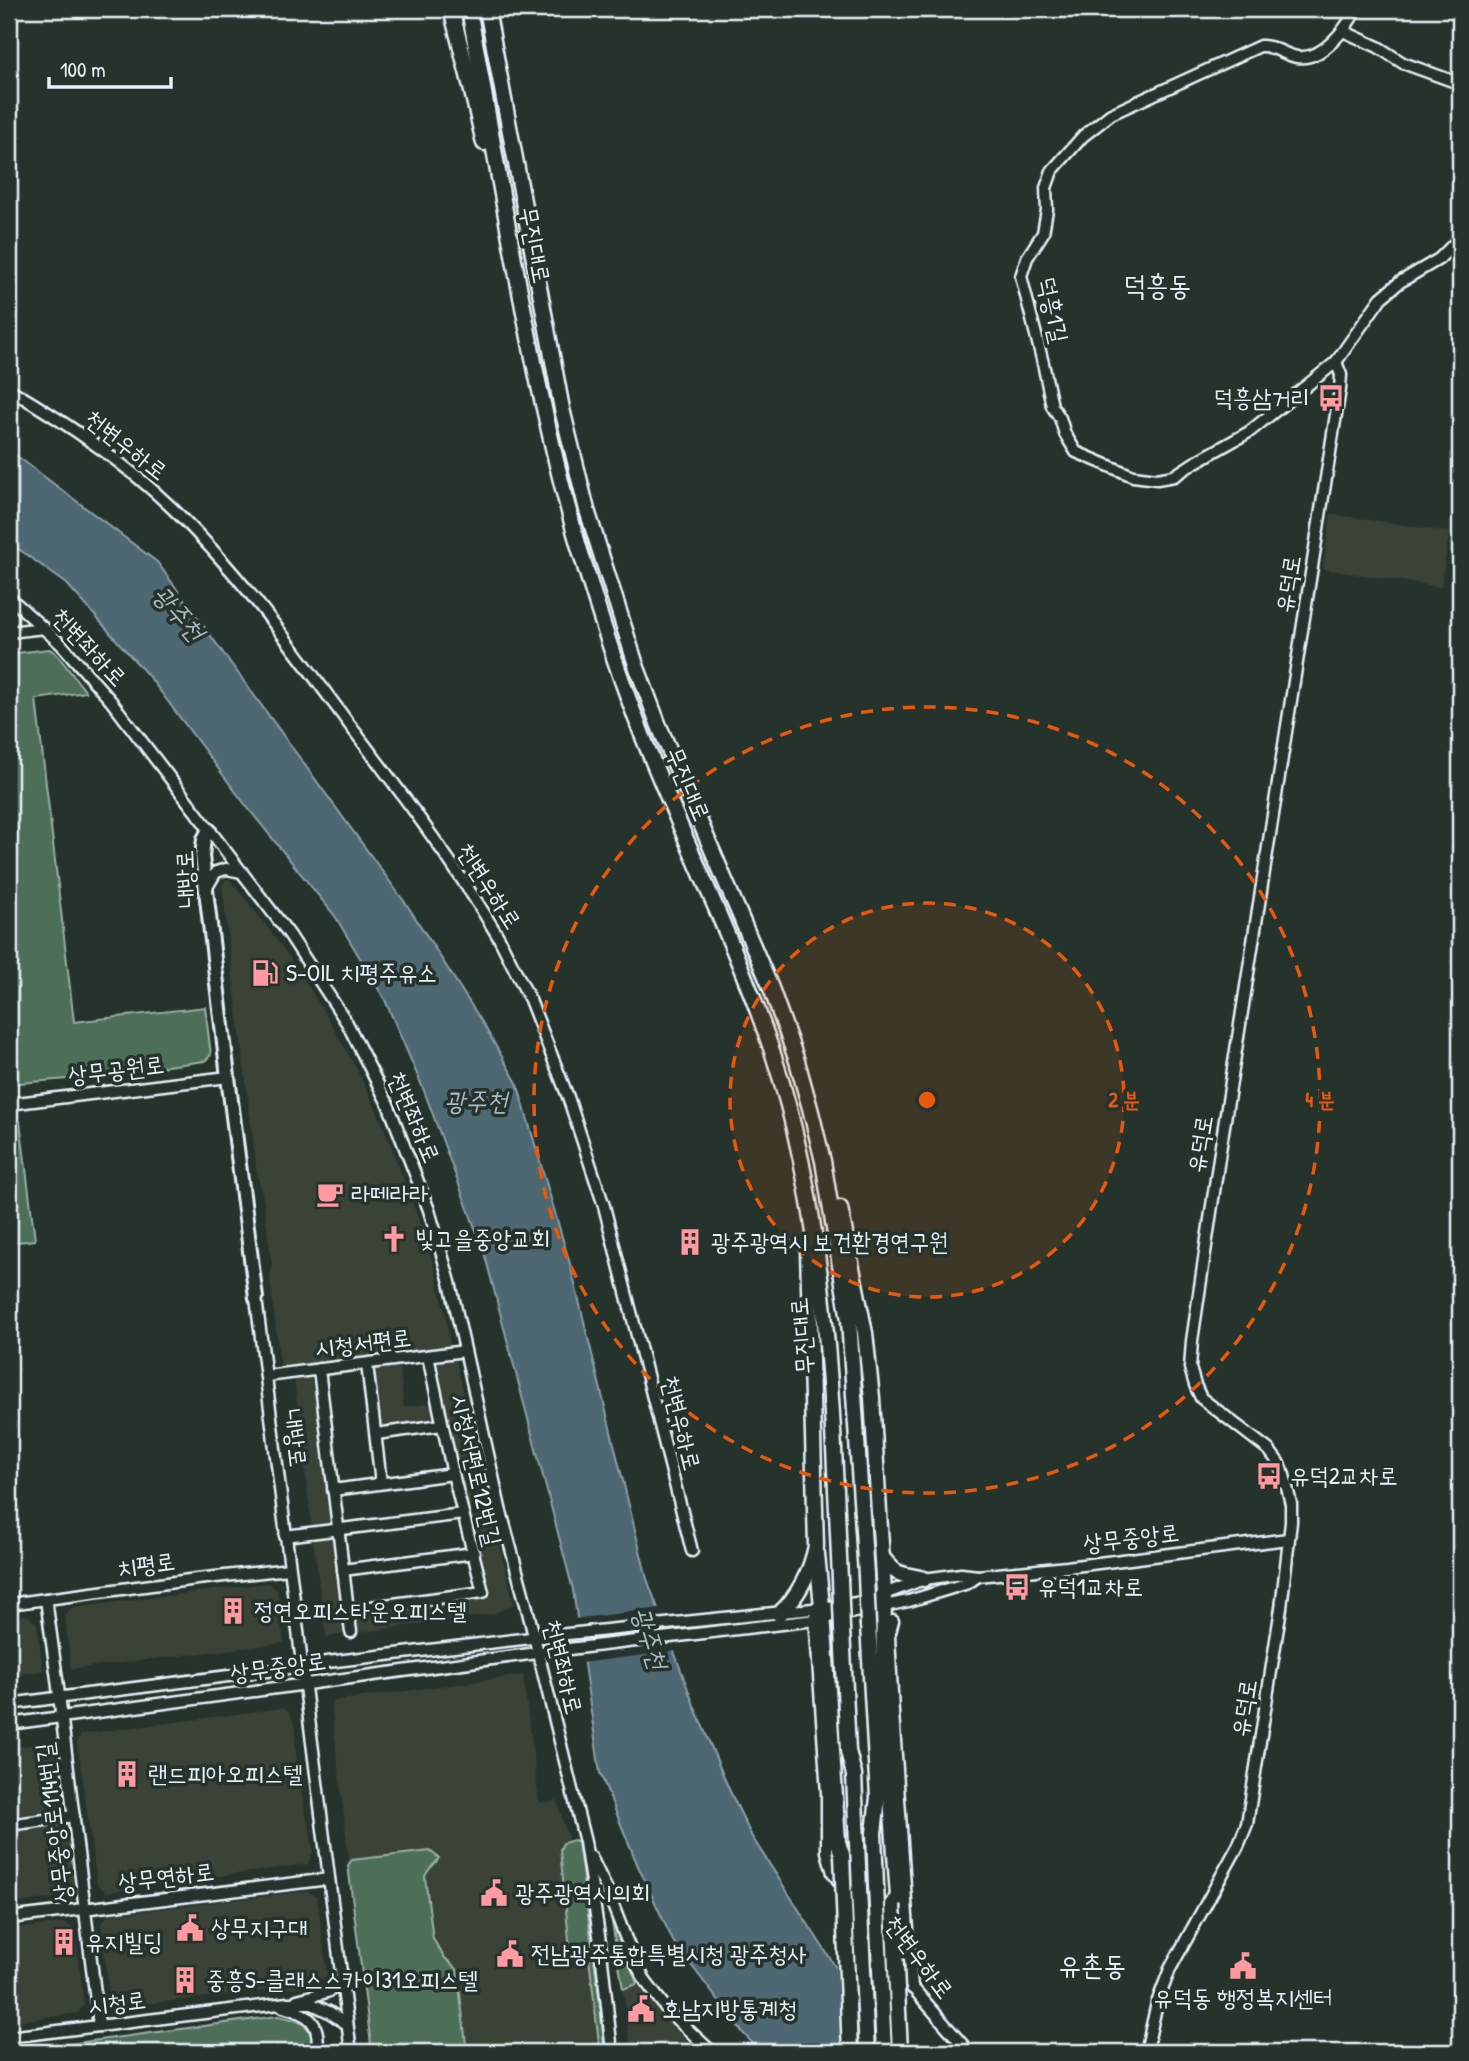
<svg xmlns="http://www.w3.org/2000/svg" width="1469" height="2061" font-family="'Patrick Hand','Poor Story',sans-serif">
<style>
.built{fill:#3a4338}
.green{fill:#4d6e59;stroke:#9ab0a8;stroke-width:2}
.water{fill:#4e6873;stroke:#8c9fa8;stroke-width:2}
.pier{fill:#26332d}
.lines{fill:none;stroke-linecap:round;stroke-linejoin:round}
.minor-casing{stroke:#e8f1f8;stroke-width:15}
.major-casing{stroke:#e8f1f8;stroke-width:18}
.highway-casing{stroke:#e8f1f8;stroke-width:19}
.minor{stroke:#26332d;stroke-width:10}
.major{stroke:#26332d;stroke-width:12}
.highway{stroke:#26332d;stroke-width:14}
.highway-bridge-casing{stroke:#e8f1f8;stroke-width:19;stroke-linecap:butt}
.highway-bridge{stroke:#26332d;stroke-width:14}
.ring{fill:none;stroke:#e8590c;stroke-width:3.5;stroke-dasharray:12 9}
.labels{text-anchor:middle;stroke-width:7;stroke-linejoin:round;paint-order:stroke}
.street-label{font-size:24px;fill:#e8f1f8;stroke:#26332d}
.poi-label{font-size:24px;fill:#e8f1f8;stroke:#26332d;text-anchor:start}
.water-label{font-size:26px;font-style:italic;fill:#aabac3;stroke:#26332d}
.quarter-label{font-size:28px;fill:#e8f1f8;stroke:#26332d}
.centre{fill:#e8590c;stroke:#26332d;stroke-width:3.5}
.ring-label{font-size:21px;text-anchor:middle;font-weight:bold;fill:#e8590c;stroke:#26332d;stroke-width:7;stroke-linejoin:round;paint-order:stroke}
</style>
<rect width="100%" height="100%" fill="#26332d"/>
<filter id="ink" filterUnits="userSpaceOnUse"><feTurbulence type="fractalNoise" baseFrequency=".0143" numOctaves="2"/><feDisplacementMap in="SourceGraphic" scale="14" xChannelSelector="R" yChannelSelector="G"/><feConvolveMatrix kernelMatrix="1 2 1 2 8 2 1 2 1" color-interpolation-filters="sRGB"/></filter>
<g filter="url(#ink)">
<g class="built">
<path d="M1331,514L1449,532L1441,587L1323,569Z"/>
<path d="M226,879L230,880L265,924L297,968L329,1020L358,1072L381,1120L419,1220L434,1267L446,1316L450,1347L447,1351L281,1370L270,1279L272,1265L264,1202L257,1173L222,885Z"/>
<path d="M450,1358L456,1361L489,1500L487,1504L471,1507L465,1504L433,1365L436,1360Z"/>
<path d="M399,1365L404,1407L433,1403L436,1417L432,1422L385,1429L380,1424L373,1372L377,1367Z"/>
<path d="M309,1376L313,1379L331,1521L327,1527L312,1528L294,1377Z"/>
<path d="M488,1513L492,1515L514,1604L493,1614L356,1633L355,1619L360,1612L489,1596L468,1521L471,1517Z"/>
<path d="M329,1536L334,1541L346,1634L326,1637L313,1538Z"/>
<path d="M268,1583L277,1590L284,1643L71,1669L65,1616L71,1608Z"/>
<path d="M27,1615L37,1624L43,1671L9,1675V1617Z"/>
<path d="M523,1675L539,1802L549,1803L557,1800L569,1842L560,1850L571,1960L589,1958L600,2052H371L331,1703L333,1701Z"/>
<path d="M283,1708L289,1712L296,1727L295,1746L305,1813L310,1828L313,1851L308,1864L106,1892L97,1884L77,1740L82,1734Z"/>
<path d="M51,1742L54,1745L61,1806L58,1810L9,1817V1748Z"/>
<path d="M63,1826L67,1828L74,1888L69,1896L9,1904V1832Z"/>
<path d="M308,1891L317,1897L327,1974L317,1985L118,2007L110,2001L101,1925L108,1915Z"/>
<path d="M65,1923L75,1930L84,2005L78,2013L19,2021L9,2018V1929Z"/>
<path d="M637,1984L675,2029L698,2052H631L623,1989Z"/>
</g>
<g class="green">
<path d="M49,649L55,652L86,692L36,699L74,1022L205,1007L211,1055L205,1061L67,1079L9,1084V654Z"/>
<path d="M20,1121L35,1240L9,1243V1122Z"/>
<path d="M574,1840L578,1842L599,1996L605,2052H600L589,1958L571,1960L560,1850L563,1843Z"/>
<path d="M430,1851L439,1858C435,1865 427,1869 425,1877L433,1939L445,1958L457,1969L467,2052H372L348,1865L352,1860Z"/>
<path d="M616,1920L637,1984L623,1989L612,1922Z"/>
<path d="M278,2016C301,2020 316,2026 311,2052H9Z"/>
</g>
<path class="water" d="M9,450L157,562L409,908L482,1022L517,1083L570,1264L647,1579L695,1708L728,1787L752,1837L835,1966L897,2052H761L743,2033L673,1941L638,1866L600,1773L573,1590L484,1252L423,1088L385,1000L335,916L247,807L151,679L67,584L9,542Z"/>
<g class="pier">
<path d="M661,1608L677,1651L580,1663L574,1619Z"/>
<path d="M836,1962L900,2050L901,2052H841Z"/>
</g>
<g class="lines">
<defs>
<g id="minor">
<path d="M1356,9C1347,28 1322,61 1297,57C1284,55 1274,45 1260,46L1111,114L1083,136L1052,171L1046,188L1047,210L1043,233L1027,258L1021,276L1043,363L1052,406L1060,418L1065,434L1076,452L1133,476L1157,479L1174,476L1194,463L1249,432L1336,362L1381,298L1400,282L1439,259L1460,238"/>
<path d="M1343,31L1378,47L1403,63L1458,83L1460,82"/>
<path d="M9,389C67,423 123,461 171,507C238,571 292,647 346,720C393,782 440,844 482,910L499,938L530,1000L568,1097L604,1206L692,1551"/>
<path d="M9,597L62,645L111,701L289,934L347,1023L388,1104L429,1210L450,1282L500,1508L527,1608L585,1842L600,1942L612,2052"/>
<path d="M9,632L44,628"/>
<path d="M206,889L216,872L226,869L242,872"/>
<path d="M9,1104L228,1077"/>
<path d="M256,1298L351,2052"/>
<path d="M367,1364L381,1483"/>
<path d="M319,1369L348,1610L483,1592L453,1474L428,1356"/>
<path d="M266,1376L465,1351"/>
<path d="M376,1434L442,1425"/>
<path d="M333,1490L453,1474"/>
<path d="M285,1536L463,1514"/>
<path d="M343,1570L474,1553"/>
<path d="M46,1599L57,1679L99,2026"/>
<path d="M9,1604L197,1579L289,1569"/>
<path d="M348,1610L351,1632"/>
<path d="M815,1617L827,1793V1852L833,1873L913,1988L969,2052"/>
<path d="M893,1621L889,1636L893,1712L912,1988"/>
<path d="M9,1704L283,1669L302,1665L548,1636L822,1608L863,1602L924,1579L961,1574L978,1576L1067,1567L1288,1539"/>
<path d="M9,1724L552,1651L815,1620L909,1601L968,1583L978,1576"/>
<path d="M9,1825L74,1816"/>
<path d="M591,1857L607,1890L635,1962L646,1982L669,2012L712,2052"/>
<path d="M9,1918L329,1879"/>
<path d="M297,2000L327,1992L342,1984"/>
<path d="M283,2007C310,2014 321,2023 317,2052"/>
<path d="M9,2037L287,2003H310L329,2012L347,2024"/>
<path d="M1146,2052L1157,2003L1170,1969L1238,1846L1247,1824L1281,1608L1291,1522V1504L1284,1475L1278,1462L1269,1450L1201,1398L1195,1385L1190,1368L1192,1341L1219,1158L1340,389L1341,375L1336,362"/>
</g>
<path id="major" d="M209,830L204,839L202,856L228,1077L256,1298"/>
<g id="highway">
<path d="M451,9L470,83L484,143"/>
<path d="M469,9C492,134 512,261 539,386C552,444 565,503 583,560C601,620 620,679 643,737C685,843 737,946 773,1054C828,1222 832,1404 840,1579"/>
<path d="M487,9L562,409L587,510L636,665L659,726L771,988L797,1061L810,1108L823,1161L849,1320L866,1575"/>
<path d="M840,1208L865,1333L872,1398L884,1593L883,1684L898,1896L893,1905"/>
<path d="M817,1554L824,1628L838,1842L842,1855"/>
<path d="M882,1557C898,1578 901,1573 924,1579"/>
<path d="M779,1614C798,1597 811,1571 816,1546L808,1250"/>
<path d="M868,1625L878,1797L874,1833L876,1886"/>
<path d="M842,1629L848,1751L854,1775L859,1889"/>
</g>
</defs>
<use href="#minor" class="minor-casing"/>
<use href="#major" class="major-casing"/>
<use href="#highway" class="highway-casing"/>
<use href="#minor" class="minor"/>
<use href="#major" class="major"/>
<use href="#highway" class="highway"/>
<defs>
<g id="highway-bridge">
<path d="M866,1575L868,1625"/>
<path d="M840,1579L842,1629"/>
<path d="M842,1855L850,2052"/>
<path d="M876,1886L884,2052"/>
<path d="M859,1889L867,2052"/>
<path d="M893,1905L900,2052"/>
</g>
</defs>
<use href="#highway-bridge" class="highway-bridge-casing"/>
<use href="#highway-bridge" class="highway-bridge"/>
</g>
</g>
<circle cx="927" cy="1100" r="197" fill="#e8590c" fill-opacity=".12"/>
<g class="ring">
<circle cx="927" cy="1100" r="197"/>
<circle cx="927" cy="1100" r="393"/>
</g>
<defs>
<symbol id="bus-bare" viewBox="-9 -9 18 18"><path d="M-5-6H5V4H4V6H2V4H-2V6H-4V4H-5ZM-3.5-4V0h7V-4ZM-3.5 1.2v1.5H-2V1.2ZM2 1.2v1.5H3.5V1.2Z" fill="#ff9aa2" stroke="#26332d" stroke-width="2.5" paint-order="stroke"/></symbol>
<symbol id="fuel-bare" viewBox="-9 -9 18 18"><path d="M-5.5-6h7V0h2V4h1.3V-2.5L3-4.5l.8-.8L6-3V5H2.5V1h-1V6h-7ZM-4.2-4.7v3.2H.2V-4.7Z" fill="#ff9aa2" stroke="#26332d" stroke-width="2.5" paint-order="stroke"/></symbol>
<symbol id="cafe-bare" viewBox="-9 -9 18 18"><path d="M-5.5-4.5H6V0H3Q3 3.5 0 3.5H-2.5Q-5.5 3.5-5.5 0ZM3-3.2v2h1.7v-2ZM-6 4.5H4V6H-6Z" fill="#ff9aa2" stroke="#26332d" stroke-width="2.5" paint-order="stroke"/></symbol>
<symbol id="church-bare" viewBox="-9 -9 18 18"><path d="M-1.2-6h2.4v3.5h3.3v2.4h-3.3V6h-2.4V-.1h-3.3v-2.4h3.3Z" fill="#ff9aa2" stroke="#26332d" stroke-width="2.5" paint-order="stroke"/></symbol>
<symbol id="building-bare" viewBox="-9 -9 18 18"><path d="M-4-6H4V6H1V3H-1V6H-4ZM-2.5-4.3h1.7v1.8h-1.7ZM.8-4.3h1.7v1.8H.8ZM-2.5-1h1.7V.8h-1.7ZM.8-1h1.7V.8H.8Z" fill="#ff9aa2" stroke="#26332d" stroke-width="2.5" paint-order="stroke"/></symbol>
<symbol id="civic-bare" viewBox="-9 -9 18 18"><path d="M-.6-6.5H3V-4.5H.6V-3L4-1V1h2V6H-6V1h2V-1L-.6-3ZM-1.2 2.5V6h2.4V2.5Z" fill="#ff9aa2" stroke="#26332d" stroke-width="2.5" paint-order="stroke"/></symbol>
</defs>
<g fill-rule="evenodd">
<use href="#bus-bare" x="1312" y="379" width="38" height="38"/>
<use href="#fuel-bare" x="246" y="954" width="38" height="38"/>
<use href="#cafe-bare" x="311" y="1175" width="38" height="38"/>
<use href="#church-bare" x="375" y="1220" width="38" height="38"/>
<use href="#building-bare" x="671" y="1223" width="38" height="38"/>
<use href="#bus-bare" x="1250" y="1457" width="38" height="38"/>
<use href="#bus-bare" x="998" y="1568" width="38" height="38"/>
<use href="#building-bare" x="214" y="1592" width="38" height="38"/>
<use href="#building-bare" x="108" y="1755" width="38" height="38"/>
<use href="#civic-bare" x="475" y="1874" width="38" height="38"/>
<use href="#civic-bare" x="171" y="1909" width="38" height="38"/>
<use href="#building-bare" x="45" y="1923" width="38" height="38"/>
<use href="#civic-bare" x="491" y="1935" width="38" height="38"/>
<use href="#civic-bare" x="1224" y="1947" width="38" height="38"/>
<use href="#building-bare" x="166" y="1961" width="38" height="38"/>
<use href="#civic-bare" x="622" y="1990" width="38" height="38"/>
</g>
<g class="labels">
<g class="street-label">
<text transform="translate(535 245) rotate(79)" y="8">무진대로</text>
<text transform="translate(1053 310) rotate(78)" y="8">덕흥1길</text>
<text transform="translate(126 445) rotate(38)" y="8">천변우하로</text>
<text transform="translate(1288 584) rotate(-81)" y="8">유덕로</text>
<text transform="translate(89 647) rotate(47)" y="8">천변좌하로</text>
<text transform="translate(688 784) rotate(67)" y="8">무진대로</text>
<text transform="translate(186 879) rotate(-93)" y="8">내방로</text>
<text transform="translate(489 886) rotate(57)" y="8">천변우하로</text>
<text transform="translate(116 1070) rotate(-7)" y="8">상무공원로</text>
<text transform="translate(414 1117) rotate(67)" y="8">천변좌하로</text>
<text transform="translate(1200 1144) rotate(-81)" y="8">유덕로</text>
<text transform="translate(802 1336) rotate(-95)" y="8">무진대로</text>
<text transform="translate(363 1343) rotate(-7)" y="8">시청서편로</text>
<text transform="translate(681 1423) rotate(76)" y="8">천변우하로</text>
<text transform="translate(295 1438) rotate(83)" y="8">내방로</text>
<text transform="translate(476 1470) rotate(77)" y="8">시청서편로12번길</text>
<text transform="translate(1131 1538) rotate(-7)" y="8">상무중앙로</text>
<text transform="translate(146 1565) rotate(-8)" y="8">치평로</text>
<text transform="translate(278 1667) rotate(-8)" y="8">상무중앙로</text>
<text transform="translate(563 1667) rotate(76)" y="8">천변좌하로</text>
<text transform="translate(1244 1708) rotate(-81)" y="8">유덕로</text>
<text transform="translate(54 1823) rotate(-97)" y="8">상무중앙로114번길</text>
<text transform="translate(166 1877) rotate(-7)" y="8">상무연하로</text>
<text transform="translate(919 1957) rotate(53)" y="8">천변우하로</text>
<text transform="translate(117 2003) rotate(-7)" y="8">시청로</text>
</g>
<g class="poi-label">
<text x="1310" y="406" text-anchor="end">덕흥삼거리</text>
<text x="286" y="981">S-OIL 치평주유소</text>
<text x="351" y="1202">라떼라라</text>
<text x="415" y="1247">빛고을중앙교회</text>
<text x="711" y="1250">광주광역시 보건환경연구원</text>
<text x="1290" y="1484">유덕2교차로</text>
<text x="1038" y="1595">유덕1교차로</text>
<text x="254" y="1619">정연오피스타운오피스텔</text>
<text x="148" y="1782">랜드피아오피스텔</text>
<text x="515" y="1901">광주광역시의회</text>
<text x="211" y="1936">상무지구대</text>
<text x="85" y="1950">유지빌딩</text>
<text x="531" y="1962">전남광주통합특별시청 광주청사</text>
<text x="206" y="1988">중흥S-클래스스카이31오피스텔</text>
<text x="1243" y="2006" text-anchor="middle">유덕동 행정복지센터</text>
<text x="662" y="2017">호남지방통계청</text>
</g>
<g class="water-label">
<text transform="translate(179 613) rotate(49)" y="9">광주천</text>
<text x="476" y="1110">광주천</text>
<text transform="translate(650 1638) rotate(73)" y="9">광주천</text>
</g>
<g class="quarter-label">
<text x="1157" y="295">덕흥동</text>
<text x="1092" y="1975">유촌동</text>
</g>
</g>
<circle cx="927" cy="1100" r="10" class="centre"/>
<g class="ring-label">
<text x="1124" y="1107">2 분</text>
<text x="1320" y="1107">4 분</text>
</g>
<rect width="1469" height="2061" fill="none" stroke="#26332d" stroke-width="35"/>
<rect x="18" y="18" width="1434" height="2026" fill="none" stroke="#e8f1f8" stroke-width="2.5" filter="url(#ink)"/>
<path d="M49 77v10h122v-10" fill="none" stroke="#e8f1f8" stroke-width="3.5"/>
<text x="60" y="77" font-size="21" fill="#e8f1f8" stroke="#26332d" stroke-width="5" paint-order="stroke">100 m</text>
</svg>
